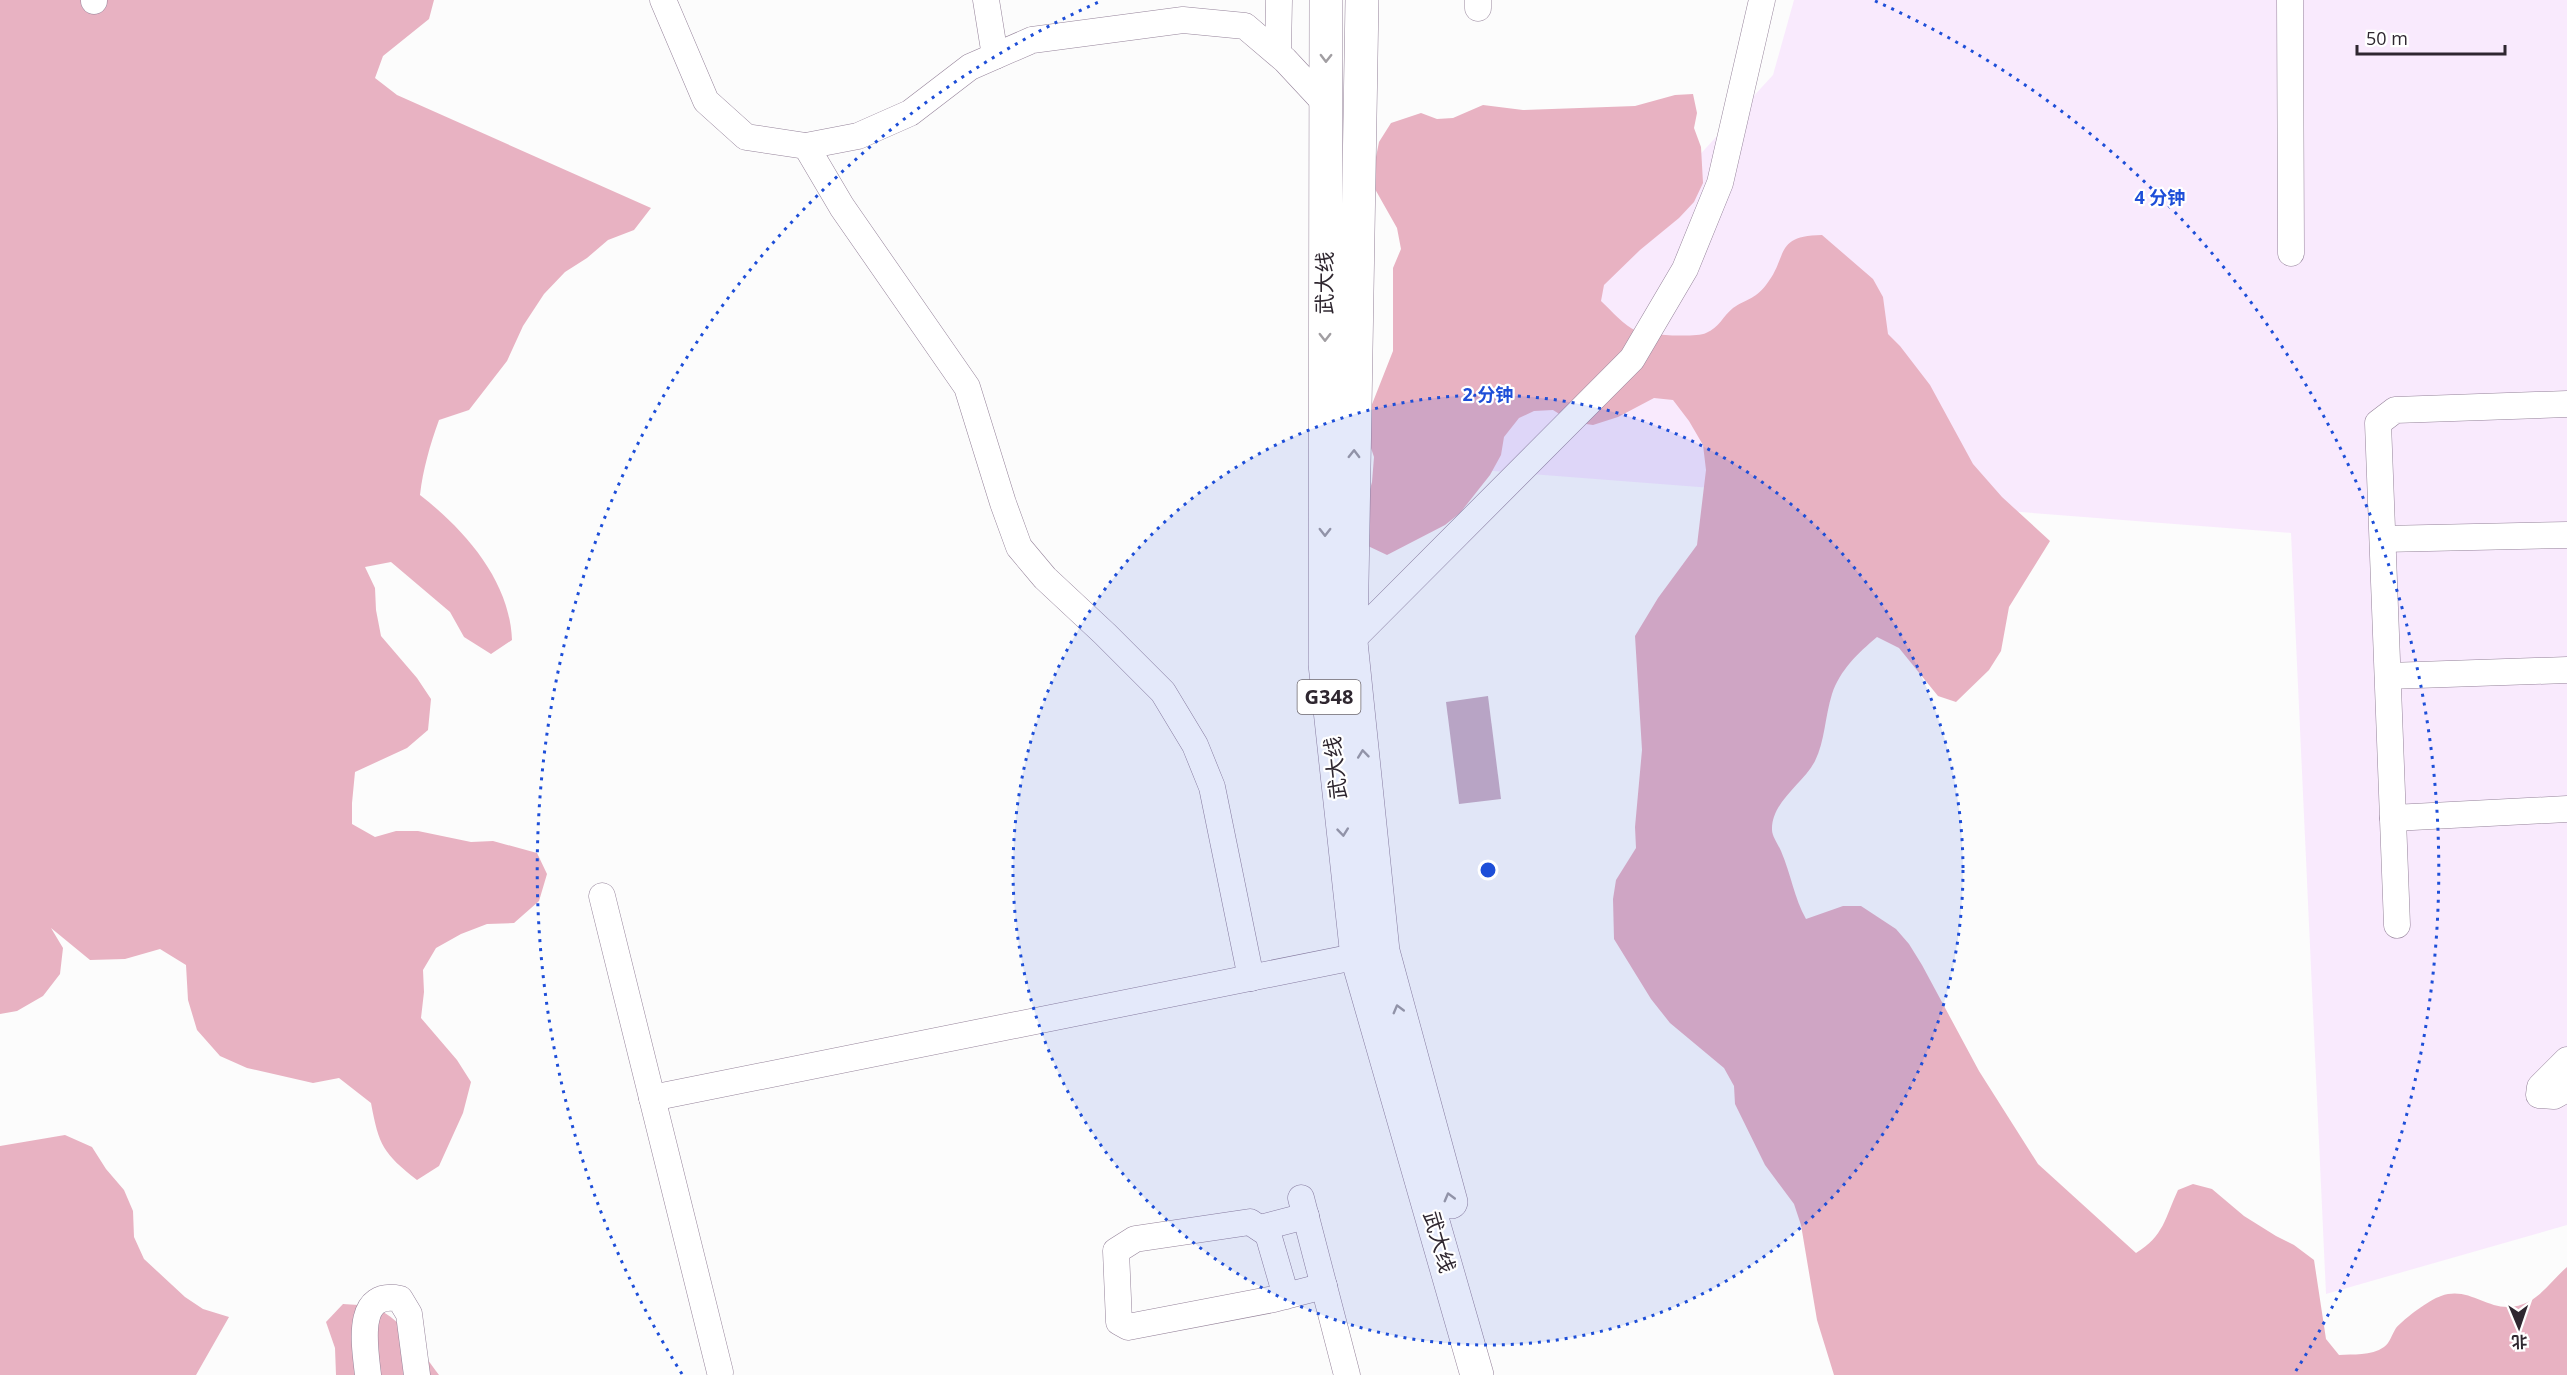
<svg xmlns="http://www.w3.org/2000/svg" width="2567" height="1375" font-family="'Open Sans','Noto Sans SC',sans-serif">
<style>
.built{fill:#f9eafd}
.forest{fill:#e8b2c2}
.building{fill:#cdb1c3}
.lines{fill:none;stroke-linecap:round;stroke-linejoin:round}
.minor-casing{stroke:#95839a;stroke-width:27}
.highway-casing{stroke:#95839a;stroke-width:34}
.minor{stroke:#fff;stroke-width:26}
.highway{stroke:#fff;stroke-width:33}
.oneway{stroke:#a19ea2}
.ring{fill:none;stroke:#1d4ed8;stroke-width:3;stroke-dasharray:3 6}
.labels{text-anchor:middle;stroke-width:4.5;stroke-linejoin:round;paint-order:stroke}
.shield{fill:#fff;stroke:#6d686e;stroke-width:1.5}
.shield-label{font-size:20px;font-weight:bold;fill:#2f2730}
.street-label{font-size:21px;fill:#2f2730;stroke:#fff}
.centre{fill:#1d4ed8;stroke:#fff;stroke-width:3}
.ring-label{font-size:18px;text-anchor:middle;font-weight:bold;fill:#1d4ed8;stroke:#fff;stroke-width:4.5;stroke-linejoin:round;paint-order:stroke}
</style>
<rect width="100%" height="100%" fill="#fcfcfc"/>
<path class="built" d="M1794,0H2567V1225L2326,1294L2291,533L1415,465L1773,75Z"/>
<g class="forest">
<path d="M0,0H434L429,19L383,56L375,78L397,95L651,208L634,230L608,240L587,258L565,272L544,294L523,326L507,361L469,410L439,420C430,445 423,469 420,495C465,530 510,581 512,640L491,654L464,637L450,612L391,562L365,567L375,588L376,610L381,636L417,678L431,699L428,730L407,748L355,772L352,803V824L375,837L396,831H418L471,842L493,841L537,853L547,874L539,901L514,923L487,924L461,934L436,948L423,970L424,992L421,1018L457,1060L471,1082L463,1113L439,1166L417,1180C383,1153 379,1146 371,1103L339,1078L313,1083L247,1068L220,1056L197,1030L188,1000L186,965L160,949L125,959L90,960L51,928L63,948L60,974L43,996L17,1011L0,1014Z"/>
<path d="M1693,94L1697,113L1694,128L1701,147L1703,183L1694,202L1679,218L1640,250L1604,285L1601,301C1611,310 1624,326 1637,331C1648,335 1695,338 1706,333C1719,328 1723,316 1733,308C1746,299 1754,300 1766,285C1789,256 1773,236 1822,235L1873,279L1883,297L1888,334L1900,346L1930,385L1973,464L2002,497L2050,541L2009,607L2001,651L1989,670L1956,702L1938,696L1899,648L1877,637C1858,653 1840,670 1832,694C1825,716 1825,741 1815,761C1803,784 1771,802 1772,830C1772,836 1778,844 1781,851C1791,874 1794,898 1806,919L1843,906H1861L1896,929L1909,944L1922,965L1979,1071L2038,1164L2136,1253C2164,1236 2165,1218 2178,1190L2193,1184L2212,1189L2244,1216L2276,1236L2294,1245L2314,1260L2326,1339L2339,1355C2353,1354 2371,1356 2384,1347C2390,1343 2392,1334 2396,1328C2405,1318 2429,1300 2441,1296C2474,1284 2493,1321 2530,1301C2545,1292 2554,1278 2567,1267V1375H1834L1817,1320L1801,1225L1794,1204L1765,1165L1735,1104L1734,1086L1724,1068L1670,1023L1651,999L1614,939L1613,899L1616,880L1636,848L1635,827L1642,750L1635,636L1658,598L1697,545L1706,470L1703,445L1689,421L1673,400L1654,398L1618,417L1593,425L1572,422L1553,410L1534,411L1519,418L1504,437L1501,455L1490,475L1460,513L1445,525L1387,555L1368,546L1367,500L1372,482L1374,457L1367,436V417L1393,351V268L1401,249L1397,228L1371,182L1379,142L1391,123L1421,113L1437,119L1453,118L1483,105L1523,110L1635,106L1675,95Z"/>
<path d="M65,1135L92,1147L106,1169L124,1190L133,1211L134,1237L144,1259L185,1297L203,1309L229,1317L196,1375H0V1146Z"/>
<path d="M343,1304C352,1305 366,1304 375,1308C405,1321 420,1350 439,1375H336L335,1348L326,1322Z"/>
</g>
<path class="building" d="M1488,696L1501,799L1459,804L1446,702Z"/>
<g class="lines">
<defs>
<g id="minor">
<path d="M94,0V1"/>
<path d="M663,0L706,101L746,137L806,146L858,136L910,113L970,67L1032,40L1183,20L1245,26L1285,60L1325,103"/>
<path d="M986,0L995,56"/>
<path d="M2290,0L2291,253"/>
<path d="M1478,8V0"/>
<path d="M1278,53L1279,0"/>
<path d="M806,146L842,207L967,387L1003,503L1019,547L1045,578L1105,634L1163,692L1195,745L1212,787L1251,978"/>
<path d="M2383,539L2567,535"/>
<path d="M1343,649L1632,359L1685,269L1720,183L1762,0"/>
<path d="M2388,676L2567,670"/>
<path d="M2393,818L2567,809"/>
<path d="M602,896L720,1372"/>
<path d="M2397,925L2378,423L2395,410L2567,404"/>
<path d="M2567,1060L2540,1087L2539,1095L2554,1096L2567,1089"/>
<path d="M652,1098L1374,953"/>
<path d="M1301,1198L1347,1375"/>
<path d="M1260,1228L1306,1216"/>
<path d="M1286,1296L1268,1234L1250,1222L1135,1239L1116,1251L1119,1322L1128,1327L1274,1299L1324,1286"/>
<path d="M368,1375C365,1347 354,1289 400,1299L409,1314L417,1375"/>
</g>
<g id="highway">
<path d="M1326,0L1325,664L1357,957L1477,1375"/>
<path d="M1362,0L1351,642L1383,951L1451,1202"/>
</g>
</defs>
<use href="#minor" class="minor-casing"/>
<use href="#highway" class="highway-casing"/>
<use href="#minor" class="minor"/>
<use href="#highway" class="highway"/>
</g>
<defs><path id="oneway-chevron" d="M-2-3.5L2.5 0L-2 3.5" fill="none" stroke-width="1.6" stroke-linecap="round" stroke-linejoin="round" transform="scale(1.5)"/></defs>
<g class="oneway">
<use href="#oneway-chevron" transform="translate(1326 58) rotate(91)"/>
<use href="#oneway-chevron" transform="translate(1325 337) rotate(90)"/>
<use href="#oneway-chevron" transform="translate(1354 454) rotate(-89)"/>
<use href="#oneway-chevron" transform="translate(1325 532) rotate(90)"/>
<use href="#oneway-chevron" transform="translate(1363 754) rotate(-96)"/>
<use href="#oneway-chevron" transform="translate(1343 832) rotate(84)"/>
<use href="#oneway-chevron" transform="translate(1398 1009) rotate(-105)"/>
<use href="#oneway-chevron" transform="translate(1449 1197) rotate(-105)"/>
</g>
<circle cx="1488" cy="870" r="475" fill="#1d4ed8" fill-opacity=".12"/>
<g class="ring">
<circle cx="1488" cy="870" r="475"/>
<path d="M682 1374A951 951 0 0 1 1101 1M1875 1A951 951 0 0 1 2294 1374"/>
</g>
<g class="labels">
<rect class="shield" x="1297.5" y="680" width="63" height="34" rx="4.5"/>
<g class="shield-label">
<text x="1329" y="704">G348</text>
</g>
<g class="street-label">
<text transform="translate(1325 283) rotate(-90)" y="7">武大线</text>
<text transform="translate(1336 768) rotate(-96)" y="7">武大线</text>
<text transform="translate(1439 1242) rotate(74)" y="7">武大线</text>
</g>
</g>
<circle cx="1488" cy="870" r="9" class="centre"/>
<g class="ring-label">
<text x="2160" y="204">4 分钟</text>
<text x="1488" y="401">2 分钟</text>
</g>
<g transform="translate(2519 1327) rotate(178)" stroke="#ffffff" stroke-width="4.5" paint-order="stroke">
<path d="M0-4.5L10 22L0 15L-10 22Z" fill="#2f2730"/>
<text y="-9" font-size="16" font-weight="bold" text-anchor="middle" fill="#2f2730">北</text>
</g>
<path d="M2357 45v9h148v-9" fill="none" stroke="#2f2730" stroke-width="3"/>
<text x="2366" y="45" font-size="18" fill="#2f2730" stroke="#ffffff" stroke-width="4.5" paint-order="stroke">50 m</text>
</svg>
